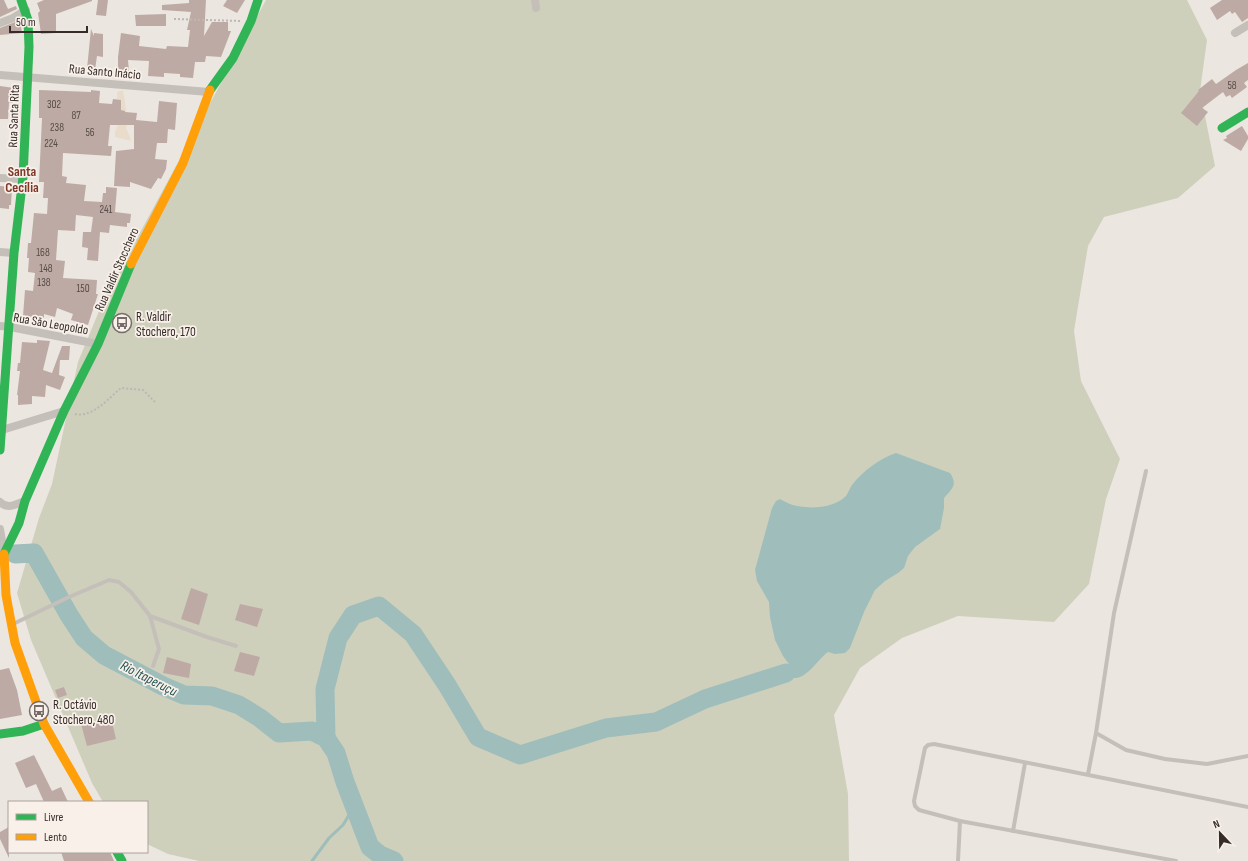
<svg xmlns="http://www.w3.org/2000/svg" width="1248" height="861" font-family="'Sofia Sans Condensed',sans-serif">
<style>
.green{fill:#ced0bc}
.sand{fill:#eadcca}
.water{fill:#9fbdba}
.lines{fill:none;stroke-linecap:round;stroke-linejoin:round}
.stream{stroke:#9fbdba;stroke-width:3}
.river{stroke:#9fbdba;stroke-width:19}
.building{fill:#beaaa4}
.path{stroke:#bdb7b3;stroke-width:2;stroke-dasharray:2 2;stroke-linecap:butt}
.lane{stroke:#c5bfba;stroke-width:4}
.street{stroke:#c5bfba;stroke-width:8}
.fast{stroke:#30b455;stroke-width:9}
.slow{stroke:#ff9f0a;stroke-width:9}
.labels{text-anchor:middle;stroke-width:3.5;stroke-linejoin:round;paint-order:stroke}
.number-label{font-size:11px;fill:#574c48}
.street-label{font-size:13px;fill:#352c29;stroke:#f8f0e9}
.poi-label{font-size:13px;fill:#352c29;stroke:#f8f0e9;text-anchor:start}
.neighbourhood-label{font-size:14px;font-weight:bold;fill:#7d3829;stroke:#f8f0e9}
.water-label{font-size:14px;font-style:italic;fill:#225353;stroke:#f8f0e9}
</style>
<rect width="100%" height="100%" fill="#ece6e1"/>
<path class="green" d="M266,0H1187L1207,40L1200,91L1215,166L1178,198L1104,217L1088,246L1074,331L1081,381L1120,459L1106,499L1089,584L1054,622L958,616L902,638L860,668L834,715L848,794L849,861H199L168,854L147,844V802H103L92,783L31,640L17,593L39,518L52,484L78,362L104,299Z"/>
<path class="sand" d="M123,90L128,122L126,128L130,137L131,141L115,137V131L118,125L117,92Z"/>
<path class="water" d="M896,453L950,473C958,485 952,489 944,498V508L940,529L915,547L908,556L904,568L898,573L885,581L875,590L864,612L850,648L845,653L835,654L828,652C818,658 801,690 786,673L789,668V664L783,656L775,640L770,617L769,602L757,581L755,570L772,508L776,501L780,499C785,502 791,505 797,506C813,509 834,508 846,496C848,493 850,488 852,485C863,471 880,458 896,453Z"/>
<g class="lines">
<path class="stream" d="M312,861L329,838L343,825L349,815L352,803"/>
<g class="river">
<path d="M15,554L34,553L69,615L84,638L104,655L163,686L184,695L212,696L239,705L260,718L279,733L312,731L326,738L336,753L345,782L370,847L380,855L394,861"/>
<path d="M326,738L325,689L338,638L353,615L379,606L413,634L447,685L478,737L520,755L606,728L656,722L705,699L786,673"/>
</g>
</g>
<g class="building">
<path d="M0,0H4L8,9L16,6L17,9L0,17Z"/>
<path d="M44,0H92V1L56,14V33L41,34L38,13L40,11L37,3Z"/>
<path d="M98,0H108L106,16L96,15Z"/>
<path d="M189,0H206L204,36L212,22H228V31H231L221,57L206,56L205,62H195L193,78L180,77V74L164,73V77L148,76L149,61L128,60L129,71H118V57L121,33L140,36L139,46L166,49L167,46L188,47L190,30H187L191,12L162,10V5L189,3Z"/>
<path d="M227,0H245L237,13L223,6Z"/>
<path d="M1222,0H1248V18L1242,22L1235,12L1232,14L1230,11L1217,20L1210,8Z"/>
<path d="M166,14V26H136L135,15Z"/>
<path d="M20,20L22,33L0,35V28Z"/>
<path d="M91,29L94,36V33L103,34V57L97,56L95,70L87,69Z"/>
<path d="M1248,63V80L1244,83L1247,87L1232,98L1230,95L1226,97L1223,92L1202,108L1208,112L1197,126L1181,113L1199,91L1198,90L1212,79L1216,84L1236,70Z"/>
<path d="M0,86L14,88L13,103H9L8,119H0Z"/>
<path d="M39,90L91,92V90L100,91L99,103L112,104L113,99L121,100V110L125,111V112L137,113L136,120L157,122L159,101L177,103L175,130L168,129L167,143H157L155,159L167,160L166,169L161,179L158,178L151,189L130,182V187L114,186L116,151L134,149V125H110L108,146H112L111,156L63,153L62,176L67,177L66,183L86,185L84,201L102,202L103,193H106V187L117,188L115,212L131,214L130,223H127V227L110,225L109,233L100,232L98,261L87,260L88,248L82,247L83,232H91L93,217L76,215L75,231L58,230L56,260L65,261L63,278L97,280L96,294H98L88,325L71,320L73,314L57,308L55,317L44,314V318L23,316L25,290L33,291L35,273L28,272L29,258H27L28,243H31L34,213L47,214L48,198H43L44,182H39L42,118H39Z"/>
<path d="M1242,126L1248,136V139L1241,151L1223,140L1227,138L1226,136Z"/>
<path d="M0,186L12,187L11,205H9V209L0,208Z"/>
<path d="M37,340L50,341L43,370L52,373L62,346H70L69,360H60L59,375L65,377L60,390L46,385L45,397L32,396V404L18,405V395H17L20,371H17L18,363H20L22,342L37,343Z"/>
<path d="M191,588L208,594L199,625L181,619Z"/>
<path d="M240,604L263,609L257,627L235,620Z"/>
<path d="M240,652L260,657L254,676L234,671Z"/>
<path d="M167,657L191,664L189,678L163,673Z"/>
<path d="M9,668L17,690L22,715L0,719V670Z"/>
<path d="M64,687L67,695L58,698L55,690Z"/>
<path d="M111,718L116,739L87,746L81,724Z"/>
<path d="M34,755L52,791L61,787L68,802H44L36,784L26,788L15,763Z"/>
<path d="M9,827V858L0,839V832Z"/>
<path d="M61,852H110L114,861H64Z"/>
</g>
<g class="lines">
<g class="path">
<path d="M174,19L241,21"/>
<path d="M75,414C92,418 108,399 121,388L143,390L155,402"/>
</g>
<g class="lane">
<path d="M1146,471L1114,613L1096,733L1126,750L1165,759L1207,764L1248,756"/>
<path d="M150,616L159,649L153,666"/>
<path d="M13,624L69,597L109,580L119,582L131,592L150,616L207,637L236,646"/>
<path d="M1088,774L1096,733"/>
<path d="M1013,831L1025,763"/>
<path d="M958,861L960,821"/>
<path d="M1176,861L960,821L919,810L915,806L914,801L925,748L928,745L934,744L1248,807"/>
</g>
<g class="street">
<path d="M535,0L536,8"/>
<path d="M0,23L13,18L26,10"/>
<path d="M1235,33L1248,25"/>
<path d="M0,75L209,92"/>
<path d="M0,178L22,179"/>
<path d="M0,252L14,253"/>
<path d="M0,326L10,327L98,344"/>
<path d="M2,430L64,411"/>
<path d="M0,502C8,510 16,504 25,501"/>
<path d="M0,529L4,553"/>
</g>
<g class="fast">
<path d="M210,90L233,58L251,21L258,0"/>
<path d="M1222,128L1248,112"/>
<path d="M0,450L14,253L23,177L29,47L28,20L21,0"/>
<path d="M4,554L19,523L25,501L64,411L98,344L131,264"/>
<path d="M0,734L23,731L44,724"/>
<path d="M117,852L122,861"/>
</g>
<g class="slow">
<path d="M131,264L183,163L210,90"/>
<path d="M4,554L6,595L15,643L44,724L89,802"/>
</g>
</g>
<defs>
<symbol id="bus-ring" viewBox="-11 -11 22 22"><circle r="9.5" fill="#f8f0e9" stroke="#756d69" stroke-width="1.5"/><path d="M-5-6H5V4H4V6H2V4H-2V6H-4V4H-5ZM-3.5-4V0h7V-4ZM-3.5 1.2v1.5H-2V1.2ZM2 1.2v1.5H3.5V1.2Z" fill="#756d69"/></symbol>
</defs>
<g fill-rule="evenodd">
<use href="#bus-ring" x="111" y="312" width="22" height="22"/>
<use href="#bus-ring" x="28" y="700" width="22" height="22"/>
</g>
<g class="labels">
<g class="number-label">
<text x="1232" y="89">58</text>
<text x="54" y="108">302</text>
<text x="76" y="119">87</text>
<text x="57" y="131">238</text>
<text x="90" y="136">56</text>
<text x="51" y="147">224</text>
<text x="106" y="213">241</text>
<text x="43" y="256">168</text>
<text x="46" y="272">148</text>
<text x="44" y="286">138</text>
<text x="83" y="292">150</text>
</g>
<g class="street-label">
<text transform="translate(105 71) rotate(5)" y="5">Rua Santo Inácio</text>
<text transform="translate(13 116) rotate(-88)" y="5">Rua Santa Rita</text>
<text transform="translate(116 269) rotate(-66)" y="5">Rua Valdir Stocchero</text>
<text transform="translate(51 323) rotate(10)" y="5">Rua São Leopoldo</text>
</g>
<g class="poi-label">
<text x="136" y="321">R. Valdir<tspan x="136" dy="15">Stochero, 170</tspan></text>
<text x="53" y="709">R. Octávio<tspan x="53" dy="15">Stochero, 480</tspan></text>
</g>
<g class="neighbourhood-label">
<text x="22" y="176">Santa<tspan x="22" dy="16">Cecília</tspan></text>
</g>
<g class="water-label">
<text transform="translate(149 678) rotate(27)" y="5">Rio Itaperuçu</text>
</g>
</g>
<rect x="8" y="801" width="140" height="52" fill="#f8f0e9" stroke="#aaa29c"/>
<rect x="16" y="814" width="20" height="6" fill="#30b455" stroke="#aaa29c"/>
<text x="44" y="821" font-size="12" fill="#352c29">Livre</text>
<rect x="16" y="834" width="20" height="6" fill="#ff9f0a" stroke="#aaa29c"/>
<text x="44" y="841" font-size="12" fill="#352c29">Lento</text>
<g transform="translate(1220 833) rotate(338)" stroke="#f8f0e9" stroke-width="3" paint-order="stroke">
<path d="M0-3L7 15L0 10L-7 15Z" fill="#352c29"/>
<text y="-6" font-size="11" font-weight="bold" text-anchor="middle" fill="#352c29">N</text>
</g>
<path d="M10 26v6h77v-6" fill="none" stroke="#352c29" stroke-width="2"/>
<text x="16" y="26" font-size="12" fill="#352c29" stroke="#f8f0e9" stroke-width="3" paint-order="stroke">50 m</text>
</svg>
